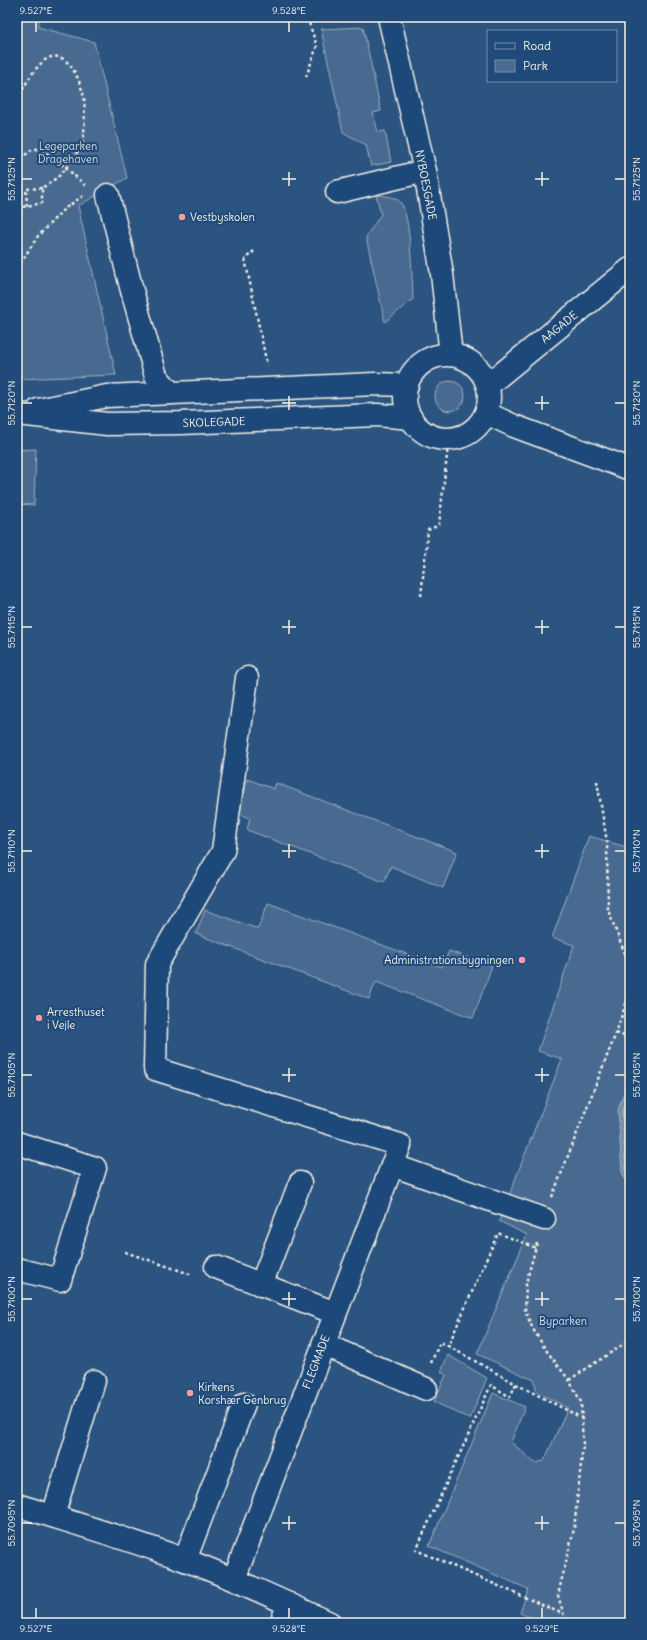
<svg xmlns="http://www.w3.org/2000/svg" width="647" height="1640" font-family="Delius,sans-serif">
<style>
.green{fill:#496b90;stroke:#9eaebc}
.water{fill:#738ca6;stroke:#a7b4c0}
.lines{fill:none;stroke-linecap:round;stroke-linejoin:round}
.shore{stroke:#c0c9ce;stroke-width:1}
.minor-casing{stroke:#f4f1e8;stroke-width:25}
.path{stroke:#f4f1e8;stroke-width:2.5;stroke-dasharray:3 3;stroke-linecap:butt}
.minor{stroke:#1f4a7a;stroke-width:22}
.path-bridge{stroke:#f4f1e8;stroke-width:2.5;stroke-dasharray:3 3;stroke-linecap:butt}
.ticks{fill:none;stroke:#f4f1e8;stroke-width:1.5}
.poi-dot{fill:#ff9aa2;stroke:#1f4a7a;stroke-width:1.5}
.labels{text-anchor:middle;stroke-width:4;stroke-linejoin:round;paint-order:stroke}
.park-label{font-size:11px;fill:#dadddb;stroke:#1f4a7a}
.street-label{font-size:11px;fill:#f4f1e8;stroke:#1f4a7a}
.poi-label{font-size:11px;fill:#f4f1e8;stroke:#1f4a7a;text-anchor:start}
.neatline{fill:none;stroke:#f4f1e8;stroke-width:1.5}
.ticks-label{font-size:10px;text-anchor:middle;fill:#f4f1e8}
</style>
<rect width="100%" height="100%" fill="#2c5481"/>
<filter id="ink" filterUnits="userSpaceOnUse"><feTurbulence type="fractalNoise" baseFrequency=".025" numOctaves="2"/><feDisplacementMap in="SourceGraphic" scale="8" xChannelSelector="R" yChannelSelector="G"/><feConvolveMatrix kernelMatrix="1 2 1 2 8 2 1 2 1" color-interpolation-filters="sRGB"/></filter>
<g filter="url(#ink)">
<g class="green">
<path d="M17,17H40L38,27L94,42L127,178L78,206L116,375L17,379Z"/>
<path d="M363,27L381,111L373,113L378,132L385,131L391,162L371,166L366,145L343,132L321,29Z"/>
<path d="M376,195C384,196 394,196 400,202C411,213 412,280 413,299L385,322L366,237L381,214Z"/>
<circle cx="450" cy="396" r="15"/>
<path d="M36,449L34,505L17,504V450Z"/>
<path d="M247,779L274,789L276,783L457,852L443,888L391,866L384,882L247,830L250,818L238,813Z"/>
<path d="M589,836L630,848V1623H543L520,1613L528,1589L429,1546L493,1393L525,1407L511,1442L535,1463L544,1461L568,1408L537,1392L534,1380L477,1354L527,1235L499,1221L562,1059L538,1051L574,945L552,938Z"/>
<path d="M268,903L442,967L449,951L492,966L473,1018L376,982L369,999L196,934L205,910L258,929Z"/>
<path d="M448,1355L487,1378L470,1419L434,1402L446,1375L441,1372Z"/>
</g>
<path class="water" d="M630,1075V1191L622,1172L618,1110Z"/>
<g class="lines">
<g class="shore">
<path d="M630,1086L622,1111L626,1170L630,1180"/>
<path d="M630,1103L627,1112L630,1156"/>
</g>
<defs>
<g id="minor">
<path d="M389,17L425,171L442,274L451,355"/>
<path d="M337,192L425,171"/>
<path d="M108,195L131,287L156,376L171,393"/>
<circle cx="447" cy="397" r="42"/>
<path d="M488,385L630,269"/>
<path d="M38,410L107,396L375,384L407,385"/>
<path d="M486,413L514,426L630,469"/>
<path d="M18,414L107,424L181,423L377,415L411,418"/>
<path d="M17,1143L95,1168L60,1280L17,1269"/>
<path d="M392,1165L544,1219"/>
<path d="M216,1267L335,1313"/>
<path d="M261,1285L300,1183"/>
<path d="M323,1344L426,1389"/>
<path d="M17,1505C73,1523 130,1539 185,1560C234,1578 282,1601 330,1623"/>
<path d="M53,1516L94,1381"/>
<path d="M185,1560L244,1404"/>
<path d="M234,1579L400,1145L155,1069L157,964L223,851L247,678"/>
<path d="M281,1623L289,1604"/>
</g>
</defs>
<use href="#minor" class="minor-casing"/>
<g class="path">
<path d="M308,19L351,17"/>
<path d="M306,77L317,46L307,17"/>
<path d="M17,100C24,87 33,69 45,60C67,45 81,82 84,98C85,107 85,130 83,139C82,145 77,152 74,158"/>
<path d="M17,164C22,159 29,149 36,149C47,149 77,178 86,186"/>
<path d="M27,206L26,189L42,188"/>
<path d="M17,208L42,203V188L58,177"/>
<path d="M254,251L245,259L267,365"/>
<path d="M17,268L38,236L64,209L83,196"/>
<path d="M421,596L428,530L439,525L449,438"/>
<path d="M597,781L607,842L608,910L630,967"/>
<path d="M616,1033L630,1038"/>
<path d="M552,1197L616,1033L630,991"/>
<path d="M537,1243L526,1283L525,1311L533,1329L546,1350L569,1380L581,1402L583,1445L574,1529L558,1595L566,1623"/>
<path d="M125,1252L193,1275"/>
<path d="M448,1346L516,1384L510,1397L491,1385L416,1550L563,1614"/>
<path d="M431,1363L440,1342L448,1346L498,1233L536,1248"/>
<path d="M569,1380L630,1340"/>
<path d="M516,1384L582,1418"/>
</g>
<use href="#minor" class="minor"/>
<path class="path-bridge" d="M58,177L74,158"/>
</g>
</g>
<path class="ticks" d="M36,22V32M289,22V32M289,172V186M542,172V186M22,179H32M282,179H296M535,179H549M615,179H625M289,396V410M542,396V410M22,403H32M282,403H296M535,403H549M615,403H625M289,620V634M542,620V634M22,627H32M282,627H296M535,627H549M615,627H625M289,844V858M542,844V858M22,851H32M282,851H296M535,851H549M615,851H625M289,1068V1082M542,1068V1082M22,1075H32M282,1075H296M535,1075H549M615,1075H625M289,1292V1306M542,1292V1306M22,1299H32M282,1299H296M535,1299H549M615,1299H625M289,1516V1530M542,1516V1530M22,1523H32M282,1523H296M535,1523H549M615,1523H625M36,1608V1618M289,1608V1618M542,1608V1618"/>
<g class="poi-dot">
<circle cx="182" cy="217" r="4"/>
<circle cx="522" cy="960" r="4"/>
<circle cx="39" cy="1018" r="4"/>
<circle cx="190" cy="1393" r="4"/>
</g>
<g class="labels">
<g class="park-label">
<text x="68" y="150">Legeparken<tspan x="68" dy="13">Dragehaven</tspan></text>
<text x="563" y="1325">Byparken</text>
</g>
<g class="street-label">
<text transform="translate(426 185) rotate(79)" y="4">NYBOESGADE</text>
<text transform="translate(559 327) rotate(-39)" y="4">AAGADE</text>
<text transform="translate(214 422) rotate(-2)" y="4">SKOLEGADE</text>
<text transform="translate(316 1362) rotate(-69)" y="4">FLEGMADE</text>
</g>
<g class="poi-label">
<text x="190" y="221">Vestbyskolen</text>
<text x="514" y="964" text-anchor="end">Administrationsbygningen</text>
<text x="47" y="1016">Arresthuset<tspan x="47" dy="13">i Vejle</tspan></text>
<text x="198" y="1391">Kirkens<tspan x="198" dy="13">Korshær Genbrug</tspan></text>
</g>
</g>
<rect width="647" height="1640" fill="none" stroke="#1f4a7a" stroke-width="44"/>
<rect x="487" y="30" width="130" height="52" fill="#1f4a7a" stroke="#748da6"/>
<rect x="495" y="43" width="20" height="6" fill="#1f4a7a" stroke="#748da6"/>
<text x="523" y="50" font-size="12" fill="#f4f1e8">Road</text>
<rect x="495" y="60" width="20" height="12" fill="#496b90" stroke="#748da6"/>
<text x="523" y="70" font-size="12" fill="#f4f1e8">Park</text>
<rect x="22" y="22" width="603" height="1596" class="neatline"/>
<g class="ticks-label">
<text x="36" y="14">9.527°E</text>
<text x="289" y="14">9.528°E</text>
<text transform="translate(11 179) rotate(-90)" y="4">55.7125°N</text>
<text transform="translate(636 179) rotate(-90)" y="4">55.7125°N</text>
<text transform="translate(11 403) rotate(-90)" y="4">55.7120°N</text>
<text transform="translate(636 403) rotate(-90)" y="4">55.7120°N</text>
<text transform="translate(11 627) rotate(-90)" y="4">55.7115°N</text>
<text transform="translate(636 627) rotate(-90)" y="4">55.7115°N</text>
<text transform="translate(11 851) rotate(-90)" y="4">55.7110°N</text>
<text transform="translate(636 851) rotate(-90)" y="4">55.7110°N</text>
<text transform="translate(11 1075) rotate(-90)" y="4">55.7105°N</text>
<text transform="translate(636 1075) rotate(-90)" y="4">55.7105°N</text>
<text transform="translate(11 1299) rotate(-90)" y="4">55.7100°N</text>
<text transform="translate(636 1299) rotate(-90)" y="4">55.7100°N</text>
<text transform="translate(11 1523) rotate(-90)" y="4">55.7095°N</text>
<text transform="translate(636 1523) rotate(-90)" y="4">55.7095°N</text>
<text x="36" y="1632">9.527°E</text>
<text x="289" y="1632">9.528°E</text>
<text x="542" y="1632">9.529°E</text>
</g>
</svg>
